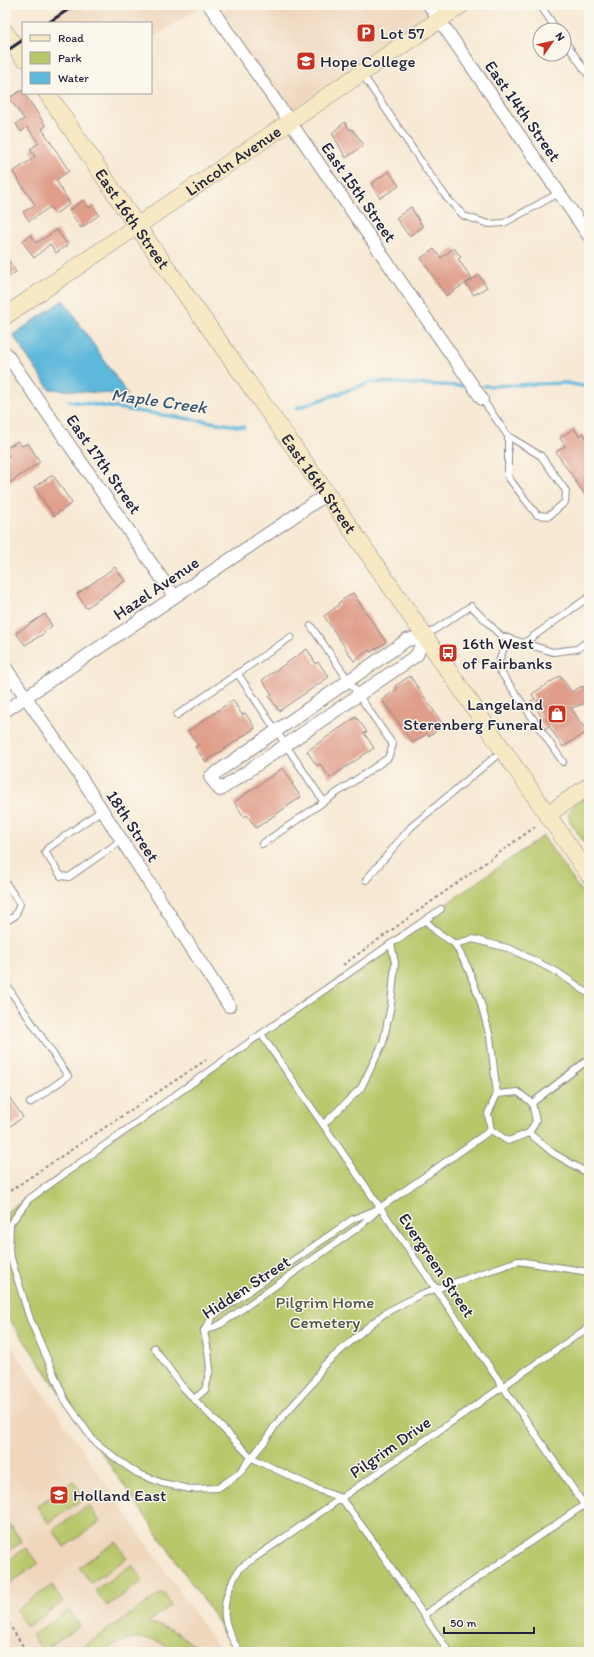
<svg xmlns="http://www.w3.org/2000/svg" width="594" height="1657" font-family="Itim,sans-serif">
<style>
.built{fill:#efd6bc}
.green{fill:#b8c76a;stroke:#6d7452}
.water{fill:#5db8db;stroke:#406d8b}
.lines{fill:none;stroke-linecap:round;stroke-linejoin:round}
.stream{stroke:#5db8db;stroke-width:3.5}
.building{fill:#df9d8a}
.lane-casing{stroke:#8c8688;stroke-width:8}
.street-casing{stroke:#8c8688;stroke-width:14}
.secondary-casing{stroke:#8c8688;stroke-width:18}
.path{stroke:#8c8688;stroke-width:2;stroke-dasharray:3 3;stroke-linecap:butt}
.lane{stroke:#fff;stroke-width:6}
.street{stroke:#fff;stroke-width:12}
.secondary{stroke:#f6e9c3;stroke-width:17}
.rail{stroke:#22223b;stroke-width:3}
.labels{text-anchor:middle;stroke-width:3;stroke-linejoin:round;paint-order:stroke}
.poi-label{font-size:17px;fill:#22223b;stroke:#fbf7ec;text-anchor:start}
.street-label{font-size:17px;fill:#22223b;stroke:#fbf7ec}
.park-label{font-size:17px;fill:#4f5449;stroke:#fbf7ec}
.water-label{font-size:18px;font-style:italic;fill:#375673;stroke:#fbf7ec}
</style>
<rect width="100%" height="100%" fill="#fbf7ec"/>
<filter id="ink" filterUnits="userSpaceOnUse"><feTurbulence type="fractalNoise" baseFrequency=".025" numOctaves="2"/><feDisplacementMap in="SourceGraphic" scale="8" xChannelSelector="R" yChannelSelector="G"/><feConvolveMatrix kernelMatrix="1 2 1 2 8 2 1 2 1" color-interpolation-filters="sRGB"/></filter>
<filter id="wash" filterUnits="userSpaceOnUse"><feTurbulence type="fractalNoise" baseFrequency=".012" numOctaves="4" result="noise"/><feDisplacementMap in="SourceGraphic" scale="16" xChannelSelector="R" yChannelSelector="G"/><feGaussianBlur stdDeviation="0.9" result="paint"/><feColorMatrix in="noise" values="0 0 0 0 0 0 0 0 0 0 0 0 0 0 0 0 0 1.4 0 .05"/><feComposite in="paint" operator="in"/></filter>
<g filter="url(#wash)">
<rect width="100%" height="100%" fill="#f7e9d4"/>
<g class="built">
<path d="M66,5H203L151,39V23H40Z"/>
<path d="M208,5H449L283,117Z"/>
<path d="M5,1337L221,1652H5Z"/>
</g>
<g class="green">
<path d="M589,794V850L571,823L568,815L574,805Z"/>
<path d="M543,836L589,903V1652H239L5,1313V1213Z"/>
<path d="M73,1481L85,1498L48,1523L37,1506Z"/>
<path d="M89,1505L100,1522L64,1547L53,1530Z"/>
<path d="M11,1526L22,1542L5,1553V1529Z"/>
<path d="M116,1542L127,1558L91,1583L79,1567Z"/>
<path d="M26,1548L38,1564L5,1586V1562Z"/>
<path d="M132,1565L143,1581L107,1606L95,1590Z"/>
<path d="M52,1585L63,1602L27,1627L16,1610Z"/>
<path d="M163,1592L171,1605L147,1623C169,1625 185,1636 199,1652H176L155,1640L135,1638L115,1644L103,1652H75Z"/>
<path d="M69,1610L80,1626L43,1651L32,1635Z"/>
</g>
<path class="water" d="M63,300L128,395L49,389L13,335Z"/>
<g class="lines">
<g class="stream">
<path d="M484,386L566,383L589,387"/>
<path d="M69,401L244,427"/>
<path d="M297,408L372,382L462,386"/>
</g>
</g>
<g id="blocks">
<g class="building">
<path d="M22,90L46,126L42,129L69,171L56,180L70,204L55,214L50,207L29,221L23,212L35,205L13,172L35,157L30,149L39,143L27,127L21,132L16,124L24,119L9,98Z"/>
<path d="M345,122L350,130L352,129L364,145L346,158L332,133Z"/>
<path d="M389,171L399,186L380,198L371,184Z"/>
<path d="M84,200L89,208L93,205L99,215L81,228L69,210Z"/>
<path d="M411,207L423,227L409,236L396,218Z"/>
<path d="M57,230L68,245L56,253L50,244L34,258L22,241L31,235L36,243Z"/>
<path d="M454,248L461,257L458,259L472,279L446,296L421,258L434,249L441,258Z"/>
<path d="M5,255L16,272L5,279Z"/>
<path d="M479,275L487,287L474,295L466,284Z"/>
<path d="M574,428L579,436L583,433L589,442V501L556,452L565,446L560,438Z"/>
<path d="M18,441L22,446L28,443L40,462L5,486V460L9,457L5,449Z"/>
<path d="M53,475L72,503L54,516L34,487Z"/>
<path d="M115,567L125,581L86,608L77,594Z"/>
<path d="M353,593L386,642L371,652L369,650L354,661L324,616L339,605L338,603Z"/>
<path d="M45,614L52,626L44,632L45,633L25,645L16,633Z"/>
<path d="M307,649L316,664L318,662L329,677L279,711L269,696L272,694L262,680Z"/>
<path d="M410,676L444,726L429,736L427,734L413,743L382,700L397,689L395,686Z"/>
<path d="M560,676L572,692L580,687L589,686V702L571,708L587,732L563,747L549,726L545,729L539,719L542,717L531,701L535,699L532,694Z"/>
<path d="M233,700L242,715L245,713L255,728L206,762L195,747L198,745L188,731Z"/>
<path d="M356,717L367,732L364,733L374,748L330,778L320,764L317,766L307,751Z"/>
<path d="M283,768L293,783L292,784L301,797L256,828L247,815L244,817L234,802Z"/>
<path d="M5,1091L23,1117L5,1130Z"/>
</g>
</g>
</g>
<g filter="url(#ink)">
<use href="#blocks" fill-opacity="0" stroke="#8c8688" stroke-width="1"/>
<g class="lines">
<defs>
<g id="lane">
<path d="M540,5L557,30"/>
<path d="M564,40L589,76"/>
<path d="M363,75L428,172L447,198L464,216L489,224L504,223L559,193"/>
<path d="M482,399L508,436L541,456L566,491L565,502L549,516L537,515L508,477V436"/>
<path d="M425,636L471,606L501,636L553,652L577,649L589,640"/>
<path d="M508,638L499,661L500,671L563,762"/>
<path d="M524,643L589,597"/>
<path d="M238,674L324,802"/>
<path d="M177,715L291,637"/>
<path d="M102,810L48,848L45,852L61,876L69,877L122,840"/>
<path d="M262,844L388,758L393,745L311,626"/>
<path d="M366,880L411,827L502,751"/>
<path d="M5,882L20,904L15,916L5,922"/>
<path d="M441,909L261,1034L29,1199L10,1224L9,1252L30,1319L65,1400L93,1440L118,1460L137,1473L162,1483L190,1489L218,1488L238,1474L265,1441L276,1424L312,1384L323,1366L365,1329L385,1313L421,1294L518,1261L589,1272"/>
<path d="M425,920L437,932L455,944L473,939L511,949L559,973L589,994"/>
<path d="M455,944L468,968L480,1000L490,1037L497,1094L488,1114L491,1130L508,1141L529,1133L536,1121L532,1103L518,1092L497,1094"/>
<path d="M5,983L68,1076L30,1103"/>
<path d="M261,1034L589,1512"/>
<path d="M532,1103L589,1059"/>
<path d="M324,1124L361,1088L383,1043L391,1005L395,963L391,944"/>
<path d="M529,1133L553,1153L589,1174"/>
<path d="M204,1331L208,1351L210,1369L205,1390L194,1399L252,1458L317,1489L341,1498L373,1541L449,1652"/>
<path d="M204,1331L221,1324L359,1227L381,1207L491,1130"/>
<path d="M204,1331L213,1316L353,1219L376,1210"/>
<path d="M154,1348L181,1385L194,1399"/>
<path d="M424,1615L584,1505"/>
<path d="M240,1652C219,1621 220,1600 240,1568L589,1327"/>
</g>
<g id="street">
<path d="M209,5L482,399"/>
<path d="M429,5L589,236"/>
<path d="M5,352L174,596"/>
<path d="M424,637L417,655L220,790L210,777L407,640Z"/>
<path d="M5,667L80,776L229,1006"/>
<path d="M5,711L327,494"/>
</g>
<g id="secondary">
<path d="M5,32L23,58"/>
<path id="s1" d="M47,93L137,226L327,494L589,875"/>
<path id="s2" d="M5,316L461,5"/>
<path d="M548,814L589,786"/>
</g>
</defs>
<use href="#lane" class="lane-casing"/>
<use href="#street" class="street-casing"/>
<use href="#secondary" class="secondary-casing"/>
<g class="path">
<path d="M343,965L535,827"/>
<path d="M5,1194L206,1060"/>
<path d="M5,1618L27,1652"/>
</g>
<use href="#lane" class="lane"/>
<use href="#street" class="street"/>
<use href="#secondary" class="secondary"/>
<g class="rail">
<path d="M48,23L75,5"/>
<path d="M5,52L23,40"/>
</g>
</g>
</g>
<defs>
<symbol id="parking-square" viewBox="-11 -11 22 22"><rect x="-9" y="-9" width="18" height="18" rx="4" fill="#c8321e" stroke="#fbf7ec"/><path d="M-3.5-5.5H1a3.5 3.5 0 0 1 0 7H-1V5.5H-3.5ZM-1-3.4V-.6H.8a1.4 1.4 0 0 0 0-2.8Z" fill="#fff"/></symbol>
<symbol id="university-square" viewBox="-11 -11 22 22"><rect x="-9" y="-9" width="18" height="18" rx="4" fill="#c8321e" stroke="#fbf7ec"/><path d="M0-5L7-2L0 1L-7-2ZM-4 1L0 2.5L4 1V4Q0 6-4 4Z" fill="#fff"/></symbol>
<symbol id="bus-square" viewBox="-11 -11 22 22"><rect x="-9" y="-9" width="18" height="18" rx="4" fill="#c8321e" stroke="#fbf7ec"/><path d="M-5-6H5V4H4V6H2V4H-2V6H-4V4H-5ZM-3.5-4V0h7V-4ZM-3.5 1.2v1.5H-2V1.2ZM2 1.2v1.5H3.5V1.2Z" fill="#fff"/></symbol>
<symbol id="shop-square" viewBox="-11 -11 22 22"><rect x="-9" y="-9" width="18" height="18" rx="4" fill="#c8321e" stroke="#fbf7ec"/><path d="M-5-2.5h2.3a2.7 3.5 0 0 1 5.4 0H5L5.5 6h-11ZM-1.5-2.5h3a1.5 2.3 0 0 0-3 0Z" fill="#fff"/></symbol>
<symbol id="school-square" viewBox="-11 -11 22 22"><rect x="-9" y="-9" width="18" height="18" rx="4" fill="#c8321e" stroke="#fbf7ec"/><path d="M0-5L7-2L0 1L-7-2ZM-4 1L0 2.5L4 1V4Q0 6-4 4Z" fill="#fff"/></symbol>
</defs>
<g fill-rule="evenodd">
<use href="#parking-square" x="355" y="22" width="22" height="22"/>
<use href="#university-square" x="295" y="50" width="22" height="22"/>
<use href="#bus-square" x="437" y="642" width="22" height="22"/>
<use href="#shop-square" x="546" y="703" width="22" height="22"/>
<use href="#school-square" x="48" y="1484" width="22" height="22"/>
</g>
<g class="labels">
<g class="poi-label">
<text x="380" y="39">Lot 57</text>
<text x="320" y="67">Hope College</text>
<text x="462" y="649">16th West<tspan x="462" dy="20">of Fairbanks</tspan></text>
<text x="543" y="710" text-anchor="end">Langeland<tspan x="543" dy="20">Sterenberg Funeral</tspan></text>
<text x="73" y="1501">Holland East</text>
</g>
<g class="street-label">
<text transform="translate(523 111) rotate(55)" y="6">East 14th Street</text>
<text dy="6" stroke="none"><textPath href="#s2" startOffset="276">Lincoln Avenue</textPath></text>
<text transform="translate(359 192) rotate(55)" y="6">East 15th Street</text>
<text dy="6" stroke="none"><textPath href="#s1" startOffset="152">East 16th Street</textPath></text>
<text transform="translate(104 464) rotate(55)" y="6">East 17th Street</text>
<text dy="6" stroke="none"><textPath href="#s1" startOffset="476">East 16th Street</textPath></text>
<text transform="translate(156 588) rotate(-34)" y="6">Hazel Avenue</text>
<text transform="translate(133 826) rotate(57)" y="6">18th Street</text>
<text transform="translate(437 1265) rotate(56)" y="6">Evergreen Street</text>
<text transform="translate(246 1287) rotate(-33)" y="6">Hidden Street</text>
<text transform="translate(390 1447) rotate(-35)" y="6">Pilgrim Drive</text>
</g>
<g class="park-label">
<text x="325" y="1308">Pilgrim Home<tspan x="325" dy="20">Cemetery</tspan></text>
</g>
<g class="water-label">
<text transform="translate(159 401) rotate(8)" y="6">Maple Creek</text>
</g>
</g>
<rect width="594" height="1657" fill="none" stroke="#fbf7ec" stroke-width="20"/>
<rect x="22" y="22" width="130" height="72" fill="#fbf7ec" stroke="#a4a2a5"/>
<rect x="30" y="35" width="20" height="6" fill="#f6e9c3" stroke="#a4a2a5"/>
<text x="58" y="42" font-size="12" fill="#22223b">Road</text>
<rect x="30" y="52" width="20" height="12" fill="#b8c76a" stroke="#a4a2a5"/>
<text x="58" y="62" font-size="12" fill="#22223b">Park</text>
<rect x="30" y="72" width="20" height="12" fill="#5db8db" stroke="#a4a2a5"/>
<text x="58" y="82" font-size="12" fill="#22223b">Water</text>
<g transform="translate(552 42) rotate(56)"><circle r="19" fill="#fbf7ec" stroke="#a4a2a5"/>
<path d="M0-3L7 15L0 10L-7 15Z" fill="#c8321e"/>
<text y="-6" font-size="11" font-weight="bold" text-anchor="middle" fill="#22223b">N</text>
</g>
<path d="M444 1627v6h90v-6" fill="none" stroke="#22223b" stroke-width="2"/>
<text x="450" y="1627" font-size="12" fill="#22223b" stroke="#fbf7ec" stroke-width="3" paint-order="stroke">50 m</text>
</svg>
